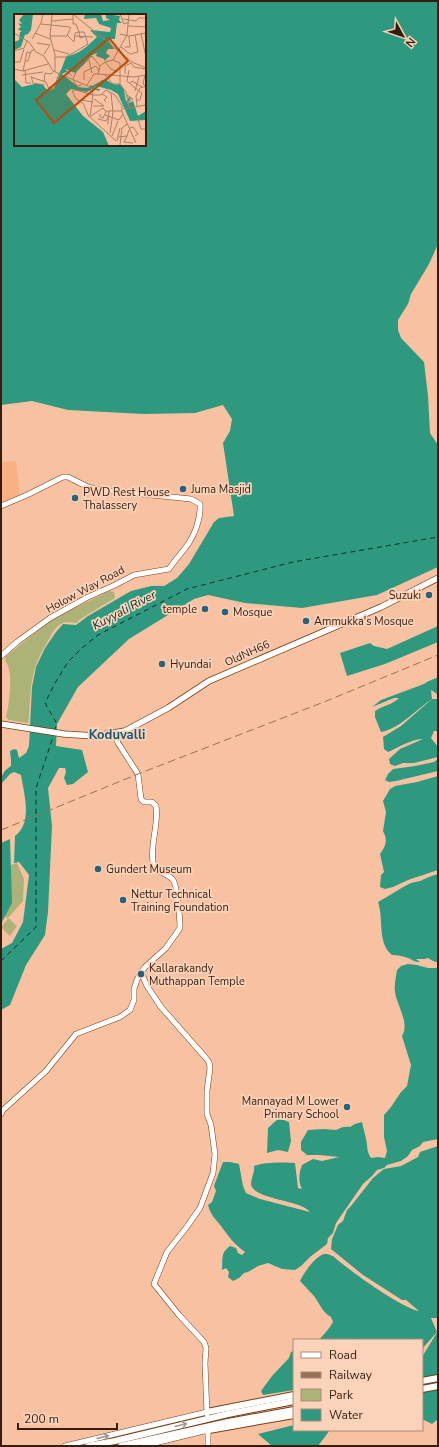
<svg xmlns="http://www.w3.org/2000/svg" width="439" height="1447" font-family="'Nunito Sans',sans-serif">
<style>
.built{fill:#f9b083}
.green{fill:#adb277}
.water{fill:#2e997e;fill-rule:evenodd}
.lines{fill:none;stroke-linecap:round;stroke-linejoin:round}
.ferry{stroke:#013227;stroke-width:1;stroke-dasharray:5 4;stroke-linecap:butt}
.secondary-casing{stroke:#783f17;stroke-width:6}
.primary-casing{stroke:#783f17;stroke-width:7}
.highway-casing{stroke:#783f17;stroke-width:8}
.secondary{stroke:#fff;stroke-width:5}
.primary{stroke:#fff;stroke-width:5.5}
.highway{stroke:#fff;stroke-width:6}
.rail{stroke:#977058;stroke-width:1;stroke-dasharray:8 4;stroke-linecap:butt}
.oneway{stroke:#a59992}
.poi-dot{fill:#29607b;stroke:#fbd2ba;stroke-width:1.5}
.labels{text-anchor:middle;stroke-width:3.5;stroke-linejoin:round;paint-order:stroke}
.poi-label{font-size:11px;fill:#361d0d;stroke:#fbd2ba;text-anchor:start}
.street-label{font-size:11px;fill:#361d0d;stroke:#fbd2ba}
.water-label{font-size:12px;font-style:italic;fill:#013227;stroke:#fbd2ba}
.quarter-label{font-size:13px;font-weight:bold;fill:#115673;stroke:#fbd2ba}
.inset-river{fill:none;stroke:#2e997e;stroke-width:2}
.inset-road{fill:none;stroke:#aa8066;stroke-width:1}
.view{fill:#bc4a0c;fill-opacity:0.15;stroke:#bc4a0c;stroke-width:2}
.inset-edge{fill:none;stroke:#361d0d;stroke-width:2}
</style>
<rect width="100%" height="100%" fill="#f8c2a2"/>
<path class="built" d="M16,461L20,497L1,505V462Z"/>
<g class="green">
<path d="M109,591L114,592L115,598L82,618L76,623C71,623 66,621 61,624C55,627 51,635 48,641C30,670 31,685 29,718L28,723L9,720L6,717C9,706 12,680 9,669C8,664 5,661 5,657L51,620Z"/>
<path d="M17,863L24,879L23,901L8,918L17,926L10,936L1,927L8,919L5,916L11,865Z"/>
</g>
<g class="water">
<path d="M1,1H438V244L429,264L411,294L408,304L398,320V330L401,338L424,362L428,396L430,433L438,445V567L377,595L302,608L245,603L208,595L194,599L129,639L78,687L57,724L56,746L82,750L88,772L73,784L67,785L64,778L66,772L65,768H59L48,788L52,826L48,912L45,935L26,965L10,1005L1,1010V949L12,943L23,922L29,875L19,862L14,863L15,836C33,823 24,794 21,775L14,772L10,774L1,784C1,776 3,771 11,766V760L10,751L14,749L17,750L19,758L26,753L29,746L32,687L36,667L45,648L56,632L63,624L76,625L88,616L131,591L151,586H164L177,578L189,564L214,522L219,518L234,516L223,443L230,431L232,419L223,405L195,413L144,414L68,410L32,401L1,405ZM15,15H145V145H15Z"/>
<path d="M438,626V642L385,664L347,676L340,653L370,643L374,646L387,649Z"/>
<path d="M438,677V697L437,694L431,690L432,699C417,709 399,729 381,732L375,717V711C382,706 394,704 399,698H394L372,707L381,700L424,684C429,680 433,680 438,677Z"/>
<path d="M432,699H437L438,705V731H434L431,738L438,747V757L414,763H403L395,766L390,764L389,759L400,749L423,739C414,738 397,748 388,752L384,749L383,737L401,726Z"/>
<path d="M438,759V771L396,781L389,782L385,780L388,774L393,769L415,766L434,762Z"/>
<path d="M438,776V870L408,880L393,887L385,889L380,887L381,875L384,872L380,854C386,846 388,840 383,831L386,812L383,801L390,789L395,786L417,782Z"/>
<path d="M10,839L12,903L1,924V843Z"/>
<path d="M438,874V962H435L428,958L424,959H416L420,962C414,962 413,960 408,958C403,956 397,955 392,955C377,943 384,919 378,902C389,896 400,888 411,883C414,882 417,882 420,881C426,878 431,876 438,874Z"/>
<path d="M408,964L417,965L428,968H438V1139L423,1142L420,1146L412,1150L408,1156L401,1161L387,1165L384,1168L377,1170L372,1176L363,1184L336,1223L333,1233L328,1238L327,1244L310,1257L301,1266L295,1270L282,1269L268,1263L258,1266L248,1272L244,1273L239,1278L233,1281L228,1277L229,1272L226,1268L222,1270C223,1260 220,1253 230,1246L236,1248L238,1253L242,1255L245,1252C234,1244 229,1237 221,1226C215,1218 211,1216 208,1205L212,1202L216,1191L214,1186L223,1162H230L239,1164L243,1186L246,1193L260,1199L310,1212C302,1200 253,1200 251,1184C251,1178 255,1172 254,1166C261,1162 287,1162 295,1163L298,1188L302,1189C298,1182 299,1173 302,1165L313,1159L322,1161L339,1157L319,1155H307L301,1150V1142L308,1130L324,1129L336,1130C341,1127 345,1126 350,1127L355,1124L362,1122C363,1128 365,1133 366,1139C368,1146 366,1151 371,1158L378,1157L385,1158L387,1151L384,1137V1115L391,1107L401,1092L407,1086L411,1065L402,1036C410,1023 397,1006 395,992C394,985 396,977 397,970L401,966Z"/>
<path d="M279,1118L289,1122L291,1141L288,1152L278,1150L267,1153L268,1128Z"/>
<path d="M438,1146V1318H431L437,1332L422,1349V1340H319C323,1335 330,1328 333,1322L331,1317C322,1312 320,1304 314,1296C309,1291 305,1286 300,1281C303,1274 318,1252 327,1254C329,1254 331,1256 333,1256C347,1269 403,1309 419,1311L406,1300H402L363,1275L331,1249L332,1239L338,1225L343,1221L347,1210L351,1206L373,1178L384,1169L401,1166L418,1157L420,1152Z"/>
<path d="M438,1331V1419L432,1424L422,1419V1357Z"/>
<path d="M294,1351V1390L263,1395L261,1391L272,1376L289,1358L291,1352Z"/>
<path d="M294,1425V1430H330L318,1446H272L258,1434Z"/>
</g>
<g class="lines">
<g class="ferry">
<path d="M54,731L57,724L45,703L55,683L68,662L82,648L98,635L187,589L293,562L438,537"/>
<path d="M1,961L36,927V788L54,734"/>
</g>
<defs>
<g id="secondary">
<path d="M1,506L27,495L63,477H68L88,487L101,490L191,499L200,504C201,518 195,535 186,547C180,555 174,561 169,569L134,575L115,585L88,597L50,618L17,642L1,656"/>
<path d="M114,733L118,743L138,774L141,799L144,802H152L156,806C159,825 150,843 153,862C156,874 167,872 173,880C177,884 180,920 180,928L166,948L145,967L141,972L147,986L161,1007L205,1057L209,1062L210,1068L207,1091V1114L211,1125L215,1154L213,1173L200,1208L186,1228L167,1252L154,1284L179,1315L204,1342L206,1348L205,1363L207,1414"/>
<path d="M1,1114L3,1110L46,1071L76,1034L120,1017L130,1010L134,1000V989L137,980L141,972"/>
<path d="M65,1446L207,1412"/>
<path d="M143,1446L208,1430V1446"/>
</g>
<path id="primary" d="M1,724L64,734L95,736L125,731L168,708L209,681L381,607L438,578"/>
<g id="highway">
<path d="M422,1381L438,1378"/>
<path d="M422,1389L438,1386"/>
<path d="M207,1412L294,1395"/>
<path d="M209,1430L294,1415"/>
<path d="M88,1446L115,1441L228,1414L294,1401"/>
<path d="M121,1446L228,1422L294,1410"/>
</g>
</defs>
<use href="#secondary" class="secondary-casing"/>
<use href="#primary" class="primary-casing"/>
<use href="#highway" class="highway-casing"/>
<use href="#secondary" class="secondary"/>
<use href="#primary" class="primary"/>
<use href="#highway" class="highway"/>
<path class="rail" d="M1,830L138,774L324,702L438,655"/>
</g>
<defs><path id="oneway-shaft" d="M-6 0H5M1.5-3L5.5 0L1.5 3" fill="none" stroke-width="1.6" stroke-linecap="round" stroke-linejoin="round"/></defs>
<g class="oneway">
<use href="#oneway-shaft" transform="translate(181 1425) rotate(-14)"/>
<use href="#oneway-shaft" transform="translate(103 1437) rotate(-13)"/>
</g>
<g class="poi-dot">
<circle cx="183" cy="489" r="4"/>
<circle cx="75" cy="498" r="4"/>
<circle cx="429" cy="595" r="4"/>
<circle cx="205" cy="609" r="4"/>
<circle cx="225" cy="612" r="4"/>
<circle cx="306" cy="621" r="4"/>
<circle cx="162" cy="664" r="4"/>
<circle cx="98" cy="869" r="4"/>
<circle cx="123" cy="900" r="4"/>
<circle cx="141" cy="974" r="4"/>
<circle cx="347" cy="1107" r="4"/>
</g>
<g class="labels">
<g class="poi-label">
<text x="191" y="493">Juma Masjid</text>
<text x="83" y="496">PWD Rest House<tspan x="83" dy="13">Thalassery</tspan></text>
<text x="421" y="599" text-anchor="end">Suzuki</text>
<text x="197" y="613" text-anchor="end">temple</text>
<text x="233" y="616">Mosque</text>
<text x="314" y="625">Ammukka's Mosque</text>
<text x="170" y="668">Hyundai</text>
<text x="106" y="873">Gundert Museum</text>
<text x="131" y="898">Nettur Technical<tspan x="131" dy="13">Training Foundation</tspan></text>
<text x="149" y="972">Kallarakandy<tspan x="149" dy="13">Muthappan Temple</tspan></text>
<text x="339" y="1105" text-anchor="end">Mannayad M Lower<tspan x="339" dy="13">Primary School</tspan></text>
</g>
<g class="street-label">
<text transform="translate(85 589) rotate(-28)" y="4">Holow Way Road</text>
<text transform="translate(247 653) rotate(-24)" y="4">OldNH66</text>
</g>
<g class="water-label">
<text transform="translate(124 610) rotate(-28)" y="4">Kuyyali River</text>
</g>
<g class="quarter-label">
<text x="117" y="739">Koduvalli</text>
</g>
</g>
<g transform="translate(14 14)">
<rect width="132" height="132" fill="#f8c2a2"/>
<path d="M10,0H19L17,16L13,21L11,20L7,33L0,36V28L5,26L6,18H8L4,15L7,13L4,9L8,10L5,6ZM71,0H87L89,7L96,6L92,4V0L106,2L105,6L108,9H103L101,25H94L100,35H94L92,39L96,42L90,47V45L82,42L83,39L78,41L61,59L51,55L59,63L52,58L48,60L67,75H75L76,71L78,72L91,65L100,71L106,70L110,76L112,88L115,83L117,84L113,90L119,87L124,102L132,97V106L116,107L104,80L97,76L82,72L79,75H86L85,77L80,75L79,78L78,75L73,78L57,75L52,80L69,102L89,118L95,132H0V65L8,73L20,70H28L33,76L40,75L52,43L68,37L83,23L76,16L96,18L97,14L85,10L82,4L70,5Z" fill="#2e997e"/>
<path class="inset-river" d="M85,0V7L98,11V20L90,23M0,31L7,27L11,18L12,0M46,59L58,44L87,24M49,63L62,74L75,75M87,67L106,73L116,103L124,105L132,99"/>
<path class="inset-road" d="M38,0L36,22L41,41V58M59,0L118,48L132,54M106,0L110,10L115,8M109,5L122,7L125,4H132M38,7L59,5M27,10L56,13M114,12L132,13M65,18L66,24L72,22M0,19L15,28L22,38L30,42L39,57L74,72L79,80L76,103L102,127M21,19L36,25M106,20L115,22L132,19M127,20L132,43M53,21L60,28L61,19L65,18M36,22H53L57,13M61,22L79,23M18,25L27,9L29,0M23,29L36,31L30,40M107,33L116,40L124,38L121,21M111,33H116L115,22M40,36L55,40M0,37L10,34L13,27M104,37L113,21L115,0M78,42L86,52M41,43H52L74,30L70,18H65L62,10H59V1M75,46L78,59M99,46L106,49V70L112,78L115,93M11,47H14L17,37L20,36M0,48H6L10,35M91,48L97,55L104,58M117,49L120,53L131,55M0,55L9,57L34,50M11,56L12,69H17M115,56L113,67L121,74M9,57L13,38L16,39M80,60H84L86,52L91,48L99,46L104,37M84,60L120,63L132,61M90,60L99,70H106M111,60V52L117,49M8,61L29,58M131,61L129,70L132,72M17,62L19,69L31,71M17,63L32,68L35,75L40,74L45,59M59,65L62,58L78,42M59,66L63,72L68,71M70,66V58L82,52L85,57M30,68L31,59L37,60L40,57M116,70L118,67L128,73M73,71L80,60M121,74L128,79L126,86H122M121,77L125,63M88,80L93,83L90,86L92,88M79,81H87L92,76L101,81L108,92V98L122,129M113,83V81L119,85L113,89M67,86L79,88M79,92H90L80,85M123,92L122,82L126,74L132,72M109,95L132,91M92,97H108M86,100V103L89,104L92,98L89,94M91,101L105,106L109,100M77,102L89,94M75,103L69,89L62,85L58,77L62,76L79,81M84,105L92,107L94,103M124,105L127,115H132M94,110L95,97M116,114L119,113L124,120L121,122M96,119L99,98L97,79M98,122L104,107M113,122L110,128L119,129M105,123L113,122L115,116M103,127L106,114M106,131L108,114L113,110"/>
<path class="view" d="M95,24L114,47L40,109L22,86Z"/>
<rect width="132" height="132" class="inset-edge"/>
</g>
<rect width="439" height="1447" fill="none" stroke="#361d0d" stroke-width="4"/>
<rect x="293" y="1339" width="130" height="92" fill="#fbd2ba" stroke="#ac8a75"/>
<rect x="301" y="1352" width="20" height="6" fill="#ffffff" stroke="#ac8a75"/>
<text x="329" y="1359" font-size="12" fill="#361d0d">Road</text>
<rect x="301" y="1372" width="20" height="6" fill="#977058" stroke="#ac8a75"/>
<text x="329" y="1379" font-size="12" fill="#361d0d">Railway</text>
<rect x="301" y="1389" width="20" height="12" fill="#adb277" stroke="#ac8a75"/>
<text x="329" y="1399" font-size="12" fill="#361d0d">Park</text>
<rect x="301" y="1409" width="20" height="12" fill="#2e997e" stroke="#ac8a75"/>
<text x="329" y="1419" font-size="12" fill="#361d0d">Water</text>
<g transform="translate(403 36) rotate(130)" stroke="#fbd2ba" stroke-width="3" paint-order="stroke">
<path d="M0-3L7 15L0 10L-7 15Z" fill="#361d0d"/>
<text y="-6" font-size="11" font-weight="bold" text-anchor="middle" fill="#361d0d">N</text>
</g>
<path d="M18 1423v6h99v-6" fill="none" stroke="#361d0d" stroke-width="2"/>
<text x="24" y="1423" font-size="12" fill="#361d0d" stroke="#fbd2ba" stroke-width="3" paint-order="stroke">200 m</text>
</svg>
